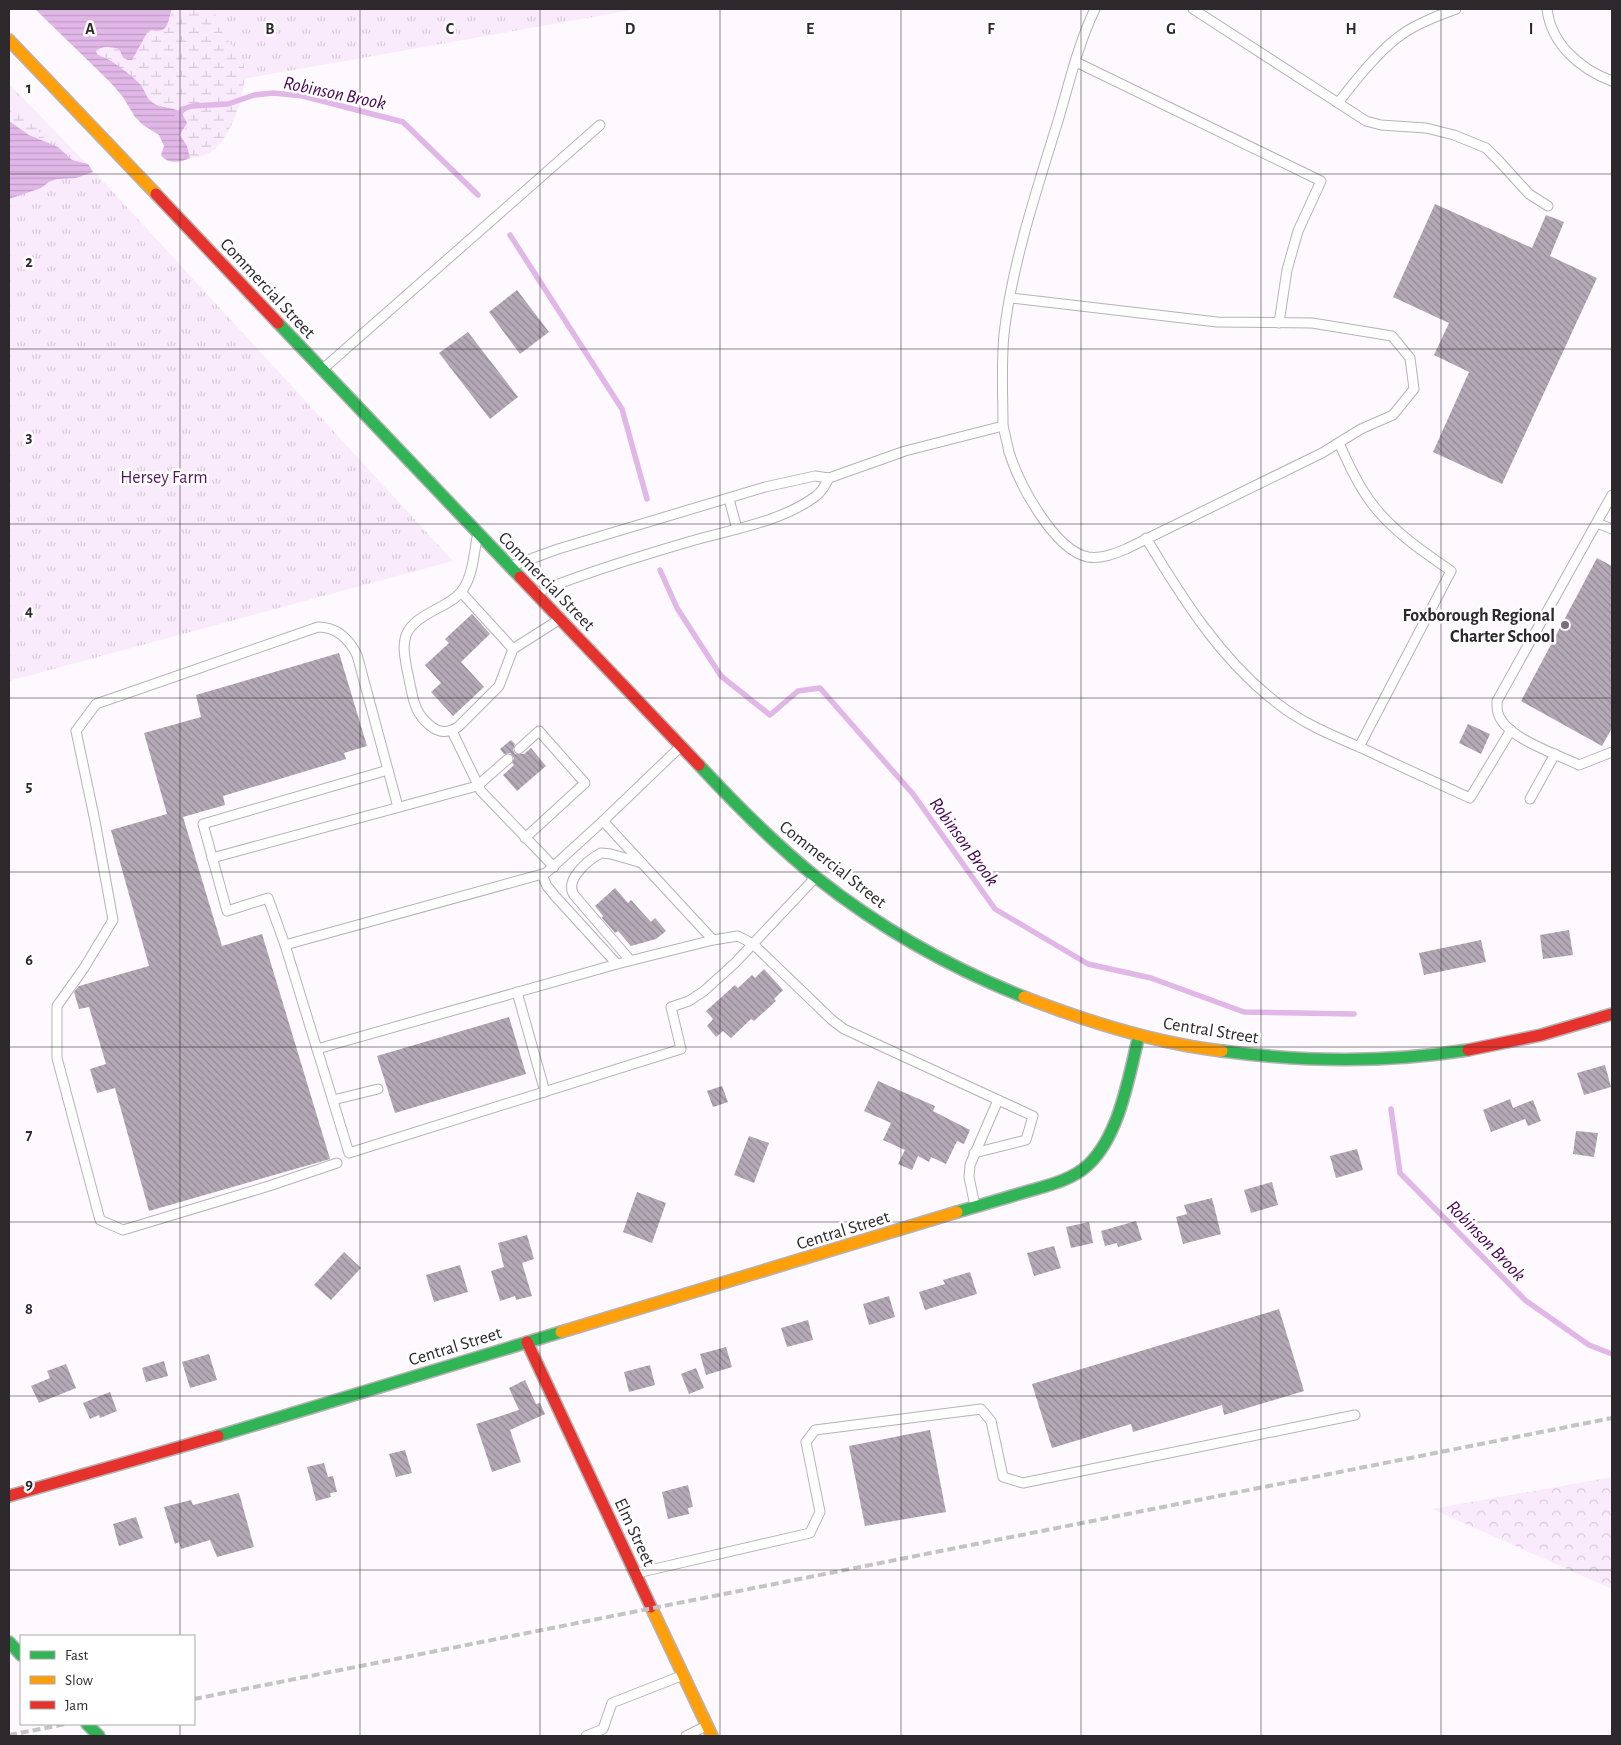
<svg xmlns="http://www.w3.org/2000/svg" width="1621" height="1745" font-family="'Alegreya Sans',sans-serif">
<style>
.grass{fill:url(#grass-tufts)}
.forest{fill:url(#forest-crowns)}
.wetland{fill:url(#wetland-marsh)}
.water{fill:url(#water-rules)}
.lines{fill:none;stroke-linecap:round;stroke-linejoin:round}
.stream{stroke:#e0b7e7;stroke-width:5.5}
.building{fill:url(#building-back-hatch)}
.lane-casing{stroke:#b6b3b6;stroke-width:11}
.fast-casing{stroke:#b6b3b6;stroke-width:14}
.slow-casing{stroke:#b6b3b6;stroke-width:14}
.jam-casing{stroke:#b6b3b6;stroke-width:14}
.lane{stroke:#fffeff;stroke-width:9}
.fast{stroke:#30b455;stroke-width:11}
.slow{stroke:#ff9f0a;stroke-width:11}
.jam{stroke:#e5322d;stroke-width:11}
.rail{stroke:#c5c4c5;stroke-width:4;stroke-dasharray:8 4;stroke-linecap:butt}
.grid{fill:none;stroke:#2c282c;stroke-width:1;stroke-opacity:0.55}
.poi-dot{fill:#757176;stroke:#fff;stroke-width:2}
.labels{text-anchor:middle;stroke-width:5;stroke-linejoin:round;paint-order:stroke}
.street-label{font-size:18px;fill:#2c282c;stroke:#fff}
.park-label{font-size:18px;fill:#581464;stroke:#fff}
.poi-label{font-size:18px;font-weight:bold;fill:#2c282c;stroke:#fff;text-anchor:end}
.water-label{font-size:19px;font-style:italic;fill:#480054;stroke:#fff}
.grid-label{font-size:16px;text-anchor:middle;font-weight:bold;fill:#2c282c;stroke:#fff;stroke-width:5;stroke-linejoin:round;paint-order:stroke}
</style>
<defs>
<pattern id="grass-tufts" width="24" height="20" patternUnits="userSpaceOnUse" patternTransform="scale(1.25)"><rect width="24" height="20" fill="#faebfc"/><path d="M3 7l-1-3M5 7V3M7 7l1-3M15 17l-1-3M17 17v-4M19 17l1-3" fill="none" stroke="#d6cad8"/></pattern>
<pattern id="forest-crowns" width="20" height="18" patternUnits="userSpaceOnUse" patternTransform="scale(1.25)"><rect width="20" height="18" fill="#faebfc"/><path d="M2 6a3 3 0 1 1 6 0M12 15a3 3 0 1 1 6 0" fill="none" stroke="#d6cad8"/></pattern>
<pattern id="wetland-marsh" width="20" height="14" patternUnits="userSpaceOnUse" patternTransform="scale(1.25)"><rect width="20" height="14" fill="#faebfc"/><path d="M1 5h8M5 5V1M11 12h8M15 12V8" fill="none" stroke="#d6cad8"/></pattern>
<pattern id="water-rules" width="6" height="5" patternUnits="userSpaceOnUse" patternTransform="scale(1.25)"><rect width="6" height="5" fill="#e0b7e7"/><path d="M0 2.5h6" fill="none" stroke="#c09dc6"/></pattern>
<pattern id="building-back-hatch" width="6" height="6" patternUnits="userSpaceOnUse" patternTransform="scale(1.25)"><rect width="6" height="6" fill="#b5a9b7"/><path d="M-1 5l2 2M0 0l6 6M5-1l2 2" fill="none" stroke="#938a95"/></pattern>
</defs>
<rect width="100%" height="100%" fill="#fdf9fe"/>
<g class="grass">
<path d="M44,9H638L130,99Z"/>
<path d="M9,84L91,168L453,561L9,681Z"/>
</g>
<path class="forest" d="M1612,1477V1589L1432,1509Z"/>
<g class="wetland">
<path d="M172,9H214C217,17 219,27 223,34C230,45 242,53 244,66C248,88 232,135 215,149C207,155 200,158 190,158L187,146L180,135L186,127L168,107L154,104L149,99L143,87L137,81L111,62L97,54L96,51C102,46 112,47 119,49L123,58L128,60C139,54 140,37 151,30L157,31L170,19Z"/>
<path d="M9,98L49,143L29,135L9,121Z"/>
</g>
<g class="water">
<path d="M35,9H172C167,21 170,34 151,30L147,33L132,60C124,61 122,55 119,49C112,47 102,45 96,51L97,54C101,57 106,58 111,61C120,67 131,75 139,83C145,89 145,97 152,102C165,112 179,102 187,123L180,135L187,146L190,158C181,162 168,165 161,155L164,146L159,135L143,125L135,117L123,97L110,82Z"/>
<path d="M9,121L29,135L58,147L72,160L88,164L93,172L76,178L57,179L49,182L41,188L9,199Z"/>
</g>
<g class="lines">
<g class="stream">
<path d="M177,117L183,109L192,106L228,104L254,95L273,93L303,96L403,122L478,195"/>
<path d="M510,235L622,409L647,499"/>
<path d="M660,570L677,608L721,676L770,715L798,691L820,688L913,794L995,909L1088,964L1151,978L1244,1012L1354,1014"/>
<path d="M1391,1109L1400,1173L1525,1300L1589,1345L1612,1354"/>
</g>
</g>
<g class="building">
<path d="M1435,204L1532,248L1546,215L1564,222L1550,256L1597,278L1502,484L1433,452L1469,372L1434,355L1449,323L1393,297Z"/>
<path d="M517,290L549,332L520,354L489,312Z"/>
<path d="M468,332L518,397L490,419L439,353Z"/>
<path d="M1597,558L1612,566V728L1602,746L1521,701Z"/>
<path d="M472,614L490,634L461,662L484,687L453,716L431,692L441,683L425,665L449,643L445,639Z"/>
<path d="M339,653L367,746L344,753L346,759L223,796L225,805L183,817L222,946L262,934L330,1159L149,1211L115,1088L97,1093L90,1069L106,1064L89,1007L79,1009L74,992L79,986L149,966L111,830L167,814L144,733L201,717L196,695Z"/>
<path d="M1468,724L1490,734L1481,754L1459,743Z"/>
<path d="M511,740L515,744L513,750L515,754H524L531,748L546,766L517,791L503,775L514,765L512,763L514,758L510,753L504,754L500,749Z"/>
<path d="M615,888L628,903L631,900L651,922L655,918L666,931L656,939L631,946L618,931L615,933L602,918L603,916L595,906Z"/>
<path d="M1569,930L1573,955L1543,959L1540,935Z"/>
<path d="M1481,940L1486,962L1424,975L1419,953Z"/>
<path d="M764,969L783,990L774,999L776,1001L754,1021L751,1019L731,1038L723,1031L716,1037L707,1026L713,1019L706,1011L735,985L738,988L752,975L755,978Z"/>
<path d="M509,1017L526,1074L395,1113L377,1056Z"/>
<path d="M1605,1065L1611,1087L1584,1095L1577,1073Z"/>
<path d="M878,1081L935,1106L933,1111L970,1130L964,1144L957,1141L946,1164L931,1157L929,1162L918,1156L912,1170L898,1164L905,1150L883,1140L891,1123L864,1111Z"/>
<path d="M722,1086L728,1102L713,1107L707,1091Z"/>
<path d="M1510,1099L1513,1108L1533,1100L1541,1121L1528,1126L1525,1119L1491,1132L1483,1110Z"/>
<path d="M1576,1131L1598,1133L1594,1157L1573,1154Z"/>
<path d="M749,1136L769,1143L754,1183L734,1175Z"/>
<path d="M1357,1149L1363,1170L1336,1178L1330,1156Z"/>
<path d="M1272,1182L1278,1205L1251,1213L1244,1190Z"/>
<path d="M637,1192L666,1203L652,1243L623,1232Z"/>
<path d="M1212,1198L1221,1234L1183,1244L1176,1217L1187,1214L1184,1205Z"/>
<path d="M1136,1221L1142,1240L1118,1247L1117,1243L1105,1246L1101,1231Z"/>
<path d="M1089,1222L1093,1243L1071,1248L1066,1227Z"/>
<path d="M527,1235L534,1259L522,1263L532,1296L516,1300L515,1296L500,1301L491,1271L504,1267L498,1243Z"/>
<path d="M1054,1246L1061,1268L1034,1276L1027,1253Z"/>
<path d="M344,1252L361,1268L331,1300L314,1285Z"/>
<path d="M460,1265L468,1292L434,1302L426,1275Z"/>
<path d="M970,1272L977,1294L925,1310L919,1292L945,1284L943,1280Z"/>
<path d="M889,1296L895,1317L869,1325L863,1304Z"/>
<path d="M1279,1309L1304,1391L1224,1415L1222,1405L1133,1432L1131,1424L1052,1448L1032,1384Z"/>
<path d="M808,1320L813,1340L787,1347L781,1328Z"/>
<path d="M726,1347L732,1367L706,1375L700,1354Z"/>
<path d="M209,1354L217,1380L190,1388L182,1362Z"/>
<path d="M164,1361L168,1376L146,1382L142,1368Z"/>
<path d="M66,1364L76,1388L39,1403L31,1386L50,1378L47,1371Z"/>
<path d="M650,1365L655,1385L629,1392L624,1372Z"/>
<path d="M696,1368L704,1388L689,1394L681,1374Z"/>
<path d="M525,1380L536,1404L540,1403L545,1414L510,1430L521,1462L492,1472L476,1424L519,1410L509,1388Z"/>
<path d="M110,1392L117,1411L100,1418L99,1415L90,1419L83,1403Z"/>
<path d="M930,1430L946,1512L865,1526L849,1446Z"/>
<path d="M405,1450L412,1473L396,1477L389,1454Z"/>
<path d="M324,1463L328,1477L333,1476L337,1492L330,1493L331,1497L316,1501L307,1467Z"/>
<path d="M688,1485L693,1507L688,1508L689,1514L668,1519L662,1492Z"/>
<path d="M239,1493L254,1547L217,1557L210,1540L181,1549L179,1542L175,1544L164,1507L191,1500L193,1505Z"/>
<path d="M136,1517L143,1538L119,1546L113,1524Z"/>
</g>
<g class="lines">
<defs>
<g id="lane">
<path d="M1193,9L1366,121L1381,125L1426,128L1454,135L1486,148L1499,161L1529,194L1548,206"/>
<path d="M1547,9C1551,44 1580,69 1612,81"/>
<path d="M1076,62L1321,181L1298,231L1287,270L1279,323"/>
<path d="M1338,103C1354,82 1376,54 1397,38C1413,25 1437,16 1456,9"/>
<path d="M324,368L600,125"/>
<path d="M1003,426C1005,434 1007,443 1009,452C1019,484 1054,550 1088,557C1101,559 1114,554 1126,549L1322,453L1361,429L1393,415L1414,389L1410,358L1392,336L1312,323L1217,322L1011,298"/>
<path d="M1339,443C1348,463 1357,483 1370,501C1391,530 1422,551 1451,571L1359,747"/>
<path d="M1612,495L1497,701C1497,705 1497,710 1498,713C1505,738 1557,754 1579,765L1612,752"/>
<path d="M729,499L737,529"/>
<path d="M1597,523L1612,529"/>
<path d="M477,538C474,553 473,573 465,586C460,596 451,601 442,606C402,627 399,634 409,679C412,694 414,710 425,721C436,732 445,735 458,727L499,686L513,649L557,621"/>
<path d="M1146,538C1182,598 1221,660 1277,703C1303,724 1334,736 1364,749C1399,766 1435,782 1470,798L1511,730"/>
<path d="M514,565L558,549L765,487L815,476L829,478L905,451L1003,426C1003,395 1001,365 1004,334C1012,264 1037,189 1058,121C1069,84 1078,44 1095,9"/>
<path d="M540,591C591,571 643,555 695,540C734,529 783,521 816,496C822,492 825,485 829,478"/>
<path d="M461,592L513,649"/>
<path d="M452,731L481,791L554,867"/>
<path d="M519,749L539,731L585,783L525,838"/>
<path d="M388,770L203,824L227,911L268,898L285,945L349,1153L681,1049L671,1007L689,1001L704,991L735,963L814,879"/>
<path d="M1530,799L1555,754"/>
<path d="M603,821L713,940"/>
<path d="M212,858L477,786L508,759"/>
<path d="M542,875L547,886L555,896L617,964"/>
<path d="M285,945L546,873L603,821L678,749"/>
<path d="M630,960L574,895C564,880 588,860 601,853L611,854L642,863"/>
<path d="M517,992L545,1092"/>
<path d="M317,1049L617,964L713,940L738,936L753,944L832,1020L844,1029L1033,1116L1026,1140L974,1153"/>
<path d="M333,1100L378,1089"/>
<path d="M337,1163L269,1186L123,1230L100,1220L57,1058V1006L84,968L113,920L95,821L76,731L96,704L318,627C337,627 349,639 357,655L398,807"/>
<path d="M975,1206L969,1177L970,1165L998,1100"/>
<path d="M637,1573L810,1533L820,1512L806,1442L815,1430L981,1409L991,1421L1003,1477L1023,1483L1355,1415"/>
<path d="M586,1736L603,1729L612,1703L681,1676"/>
<path d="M686,1736L706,1726"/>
</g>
<g id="fast">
<path d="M278,323L520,577"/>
<path d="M699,765C736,805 775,844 817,878C880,928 951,968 1024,997"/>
<path d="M1222,1051C1306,1062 1384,1063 1468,1050"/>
<path d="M957,1212C979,1206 1001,1199 1022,1193C1045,1186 1071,1181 1088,1165C1120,1135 1129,1075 1139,1035"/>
<path d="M218,1436L561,1332"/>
<path d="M9,1642L21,1655"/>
<path d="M87,1724L99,1736"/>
</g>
<g id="slow">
<path d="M9,40L156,194"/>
<path d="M1024,997C1088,1022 1154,1043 1222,1051"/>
<path d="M561,1332L957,1212"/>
<path d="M651,1607L712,1736"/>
</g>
<g id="jam">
<path d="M156,194L278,323"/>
<path d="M520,577L699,765"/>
<path d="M1468,1050L1541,1035L1612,1014"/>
<path d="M527,1342L651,1607"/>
<path d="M9,1496L218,1436"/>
</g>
</defs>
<use href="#lane" class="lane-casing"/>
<use href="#fast" class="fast-casing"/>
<use href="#slow" class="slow-casing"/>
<use href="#jam" class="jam-casing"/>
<use href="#lane" class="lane"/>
<use href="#fast" class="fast"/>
<use href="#slow" class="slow"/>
<use href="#jam" class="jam"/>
<g class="rail">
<path d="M194,1699L1612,1418"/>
<path d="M9,1735L66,1724"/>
</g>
</g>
<path class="grid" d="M180,9V1636M360,9V1736M540,9V1736M720,9V1736M901,9V1736M1081,9V1736M1261,9V1736M1441,9V1736M9,174H1612M9,349H1612M9,524H1612M9,698H1612M9,872H1612M9,1047H1612M9,1222H1612M9,1396H1612M9,1570H1612M180,1724V1736"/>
<circle class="poi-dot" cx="1565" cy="625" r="5"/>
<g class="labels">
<g class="street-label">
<text transform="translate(268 288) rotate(47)" y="6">Commercial Street</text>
<text transform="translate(547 581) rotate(46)" y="6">Commercial Street</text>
<text transform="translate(833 864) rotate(38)" y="6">Commercial Street</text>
<text transform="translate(1211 1030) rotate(9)" y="6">Central Street</text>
<text transform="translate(843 1230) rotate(-17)" y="6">Central Street</text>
<text transform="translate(455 1346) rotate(-17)" y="6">Central Street</text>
<text transform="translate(635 1532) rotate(65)" y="6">Elm Street</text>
</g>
<g class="park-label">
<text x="164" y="483">Hersey Farm</text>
</g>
<g class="poi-label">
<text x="1555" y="621">Foxborough Regional<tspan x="1555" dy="21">Charter School</tspan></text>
</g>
<g class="water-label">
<text transform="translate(335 92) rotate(12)" y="7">Robinson Brook</text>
<text transform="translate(965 841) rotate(54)" y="7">Robinson Brook</text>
<text transform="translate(1487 1240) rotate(46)" y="7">Robinson Brook</text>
</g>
</g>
<g class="grid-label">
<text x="90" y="34">A</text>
<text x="270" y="34">B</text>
<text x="450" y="34">C</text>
<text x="630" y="34">D</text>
<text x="810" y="34">E</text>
<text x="991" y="34">F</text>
<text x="1171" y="34">G</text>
<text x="1351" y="34">H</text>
<text x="1531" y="34">I</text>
<text x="29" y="93">1</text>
<text x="29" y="267">2</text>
<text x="29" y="442">3</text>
<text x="29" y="616">4</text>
<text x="29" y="791">5</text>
<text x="29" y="965">6</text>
<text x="29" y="1140">7</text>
<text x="29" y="1314">8</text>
<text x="29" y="1489">9</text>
</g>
<rect width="1621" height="1745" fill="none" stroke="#2c282c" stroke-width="20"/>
<rect x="20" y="1635" width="175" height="90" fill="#ffffff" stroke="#aba9ab"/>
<rect x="30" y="1651" width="25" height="8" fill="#30b455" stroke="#aba9ab"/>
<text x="65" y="1660" font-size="15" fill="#2c282c">Fast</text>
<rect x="30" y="1676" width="25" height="8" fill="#ff9f0a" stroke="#aba9ab"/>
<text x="65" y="1685" font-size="15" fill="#2c282c">Slow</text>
<rect x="30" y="1701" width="25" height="8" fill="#e5322d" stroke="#aba9ab"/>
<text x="65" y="1710" font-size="15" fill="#2c282c">Jam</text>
</svg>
